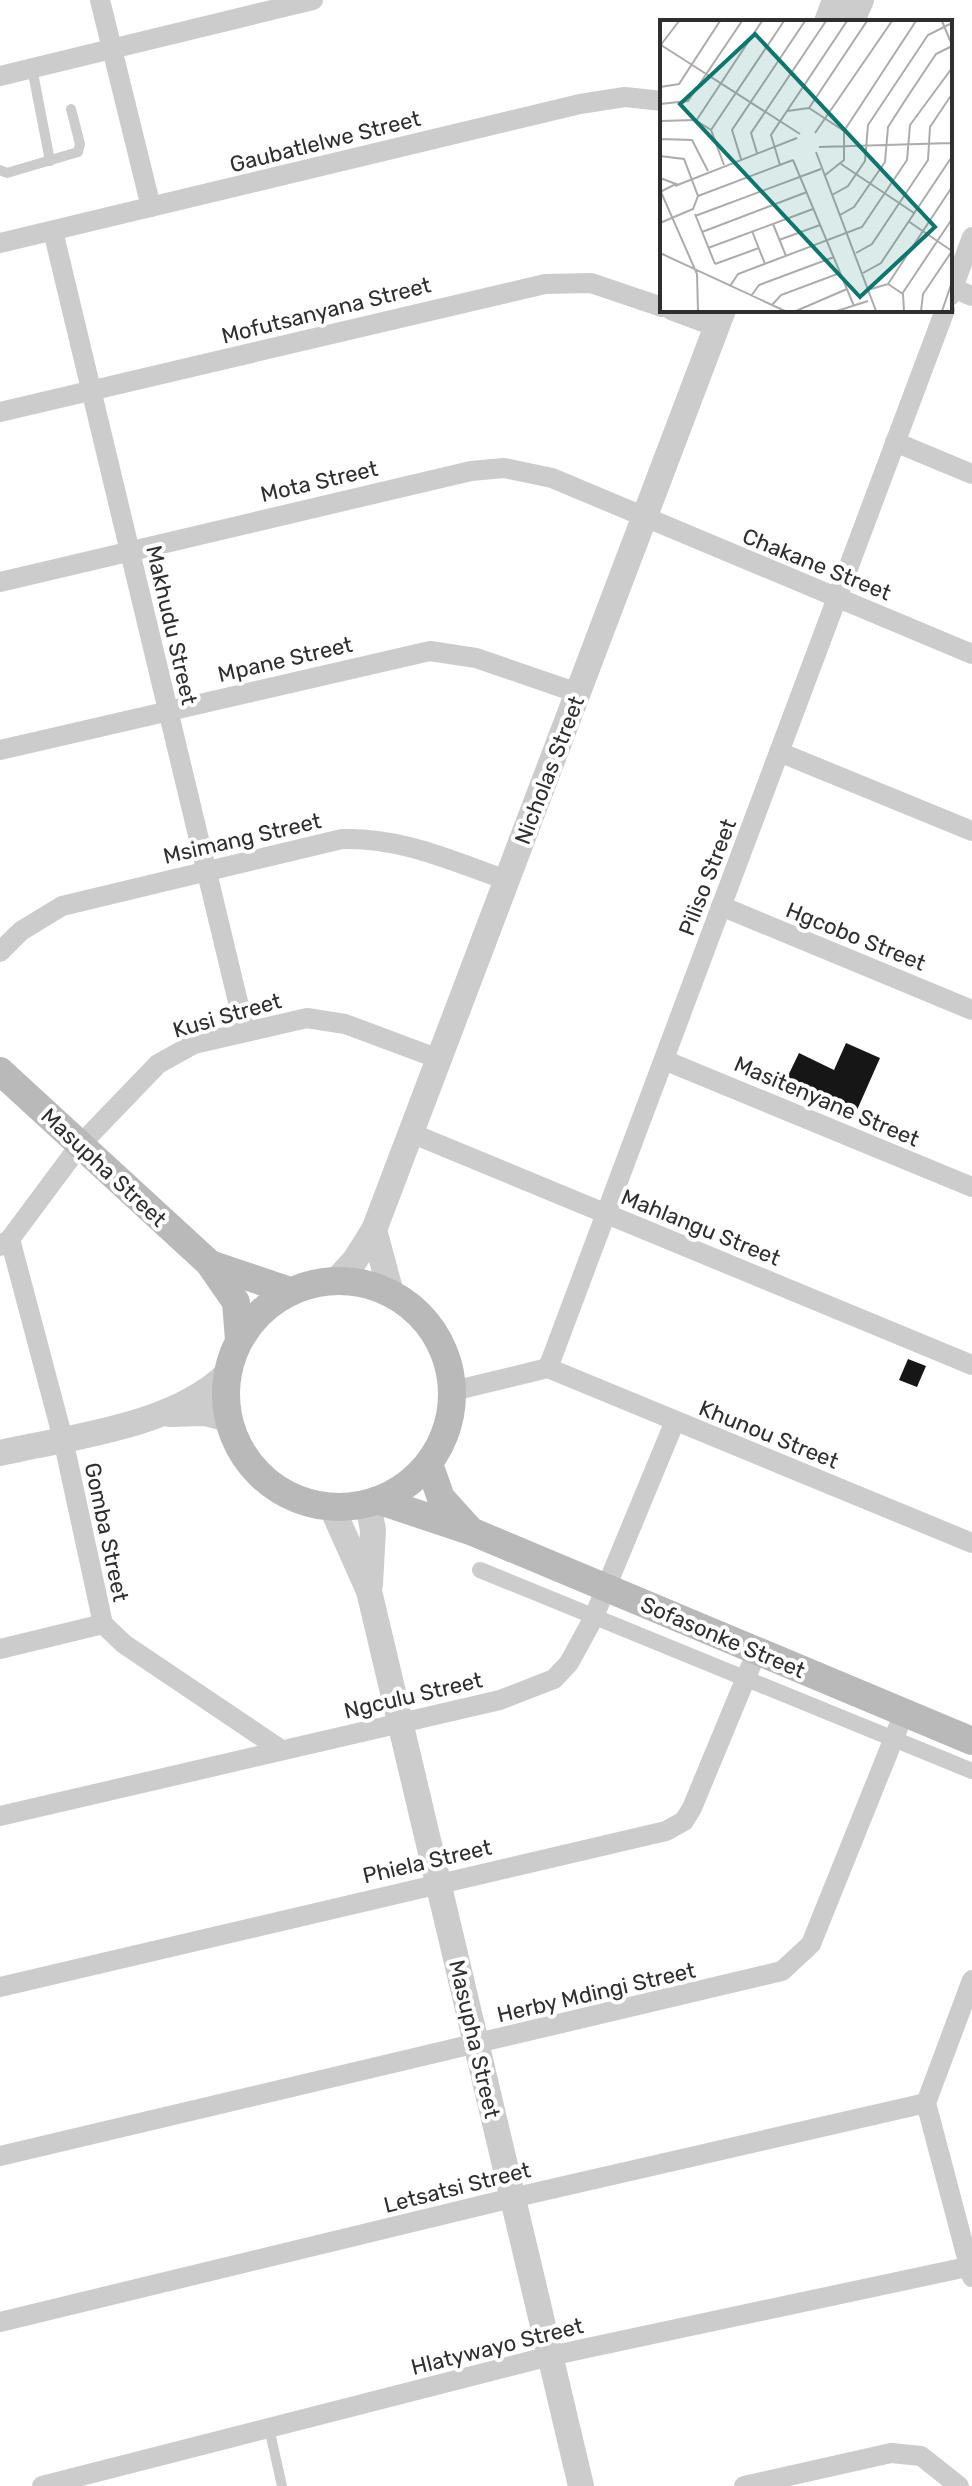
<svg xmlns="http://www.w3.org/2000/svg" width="972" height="2486" font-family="Rubik,sans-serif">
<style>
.building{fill:#161616}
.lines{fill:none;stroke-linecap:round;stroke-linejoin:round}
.service{stroke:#ccc;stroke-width:10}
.pedestrian{stroke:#ccc;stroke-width:16}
.minor{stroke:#ccc;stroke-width:20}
.tertiary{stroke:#ccc;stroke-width:26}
.secondary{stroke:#b9b9b9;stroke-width:28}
.labels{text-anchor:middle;stroke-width:8;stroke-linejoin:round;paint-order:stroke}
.street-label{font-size:22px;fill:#2f2f2f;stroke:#fff}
.inset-road{fill:none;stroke:#acacac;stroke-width:2}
.view{fill:#0f766e;fill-opacity:0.15;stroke:#0f766e;stroke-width:4}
.inset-edge{fill:none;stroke:#2f2f2f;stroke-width:4}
</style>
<rect width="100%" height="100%" fill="#fff"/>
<g class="building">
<path d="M846,1043L880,1058L857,1110L786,1080L799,1053L834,1070Z"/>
<path d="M908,1359L926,1366L917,1387L899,1380Z"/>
</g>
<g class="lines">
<g class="service">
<path d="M32,68L50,161"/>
<path d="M0,170L7,173L78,152L80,144L71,109"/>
<path d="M269,2428L282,2486"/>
</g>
<path class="pedestrian" d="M480,1570L972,1771"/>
<g class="minor">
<path d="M100,0L151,207"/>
<path d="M0,76L313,0"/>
<path d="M53,231L245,1031"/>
<path d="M0,243L580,104L625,97L662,101"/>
<path d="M953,288L972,296"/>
<path d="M950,296L972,237"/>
<path d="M671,310L717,327"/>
<path d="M0,412L545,284L591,283L662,307"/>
<path d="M895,442L972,474"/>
<path d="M0,582L471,471L504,468L552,478L972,654"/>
<path d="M0,750L430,651L476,658L578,693"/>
<path d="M779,752L972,831"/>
<path d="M721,906L972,1010"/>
<path d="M0,952L21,931L62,906L342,839C401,837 452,861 507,880"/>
<path d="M664,1060L972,1187"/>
<path d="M411,1133L972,1365"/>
<path d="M10,1239L63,1439L103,1624L124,1644L280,1749"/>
<path d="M0,1246L10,1239L80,1145L158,1064L194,1044L307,1018L345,1024L439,1059"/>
<path d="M548,1368L945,310"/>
<path d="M548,1368L972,1543"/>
<path d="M453,1391L548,1368"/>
<path d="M0,1649L103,1624"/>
<path d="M0,1816L500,1700L554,1679L569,1663L593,1619L675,1421"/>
<path d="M0,1987L666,1831L684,1821L692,1808L757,1651"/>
<path d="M0,2156L782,1971L811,1944L904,1713"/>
<path d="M972,2277L926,2103L972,1980"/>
<path d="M0,2322L512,2198L926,2103"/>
<path d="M42,2486L550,2356L967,2267"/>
<path d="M744,2486L891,2453L921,2456L959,2486"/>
</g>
<g class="tertiary">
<path d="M827,22L835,0"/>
<path d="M851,22L861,0"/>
<path d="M374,1230L391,1293"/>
<path d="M336,1281L355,1260L374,1230L723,310"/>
<path d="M170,1414L205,1413L228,1419"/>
<path d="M0,1453C71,1437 174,1426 227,1374"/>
<path d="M368,1504L373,1530L370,1584"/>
<path d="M332,1508L369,1591L581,2486"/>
</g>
<g class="secondary">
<path d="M0,1071L209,1263L236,1302L239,1340"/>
<path d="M210,1264L290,1291"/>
<circle cx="339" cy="1394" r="113"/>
<path d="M429,1464L441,1498L470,1530"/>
<path d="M380,1501L473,1532L972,1741"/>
</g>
</g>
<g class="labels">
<g class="street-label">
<text transform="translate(325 141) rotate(-14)" y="8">Gaubatlelwe Street</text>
<text transform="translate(326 310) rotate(-14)" y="8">Mofutsanyana Street</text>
<text transform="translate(319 481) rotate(-13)" y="8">Mota Street</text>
<text transform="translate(817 564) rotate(22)" y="8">Chakane Street</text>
<text transform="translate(172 625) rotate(77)" y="8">Makhudu Street</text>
<text transform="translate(285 659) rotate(-13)" y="8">Mpane Street</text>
<text transform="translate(549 770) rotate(-69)" y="8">Nicholas Street</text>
<text transform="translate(242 838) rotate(-13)" y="8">Msimang Street</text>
<text transform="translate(707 877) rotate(-69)" y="8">Piliso Street</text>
<text transform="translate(856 936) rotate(22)" y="8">Hgcobo Street</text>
<text transform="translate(227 1015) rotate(-16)" y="8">Kusi Street</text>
<text transform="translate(827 1101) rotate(23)" y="8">Masitenyane Street</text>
<text transform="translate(104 1167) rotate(43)" y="8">Masupha Street</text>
<text transform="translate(701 1227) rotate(22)" y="8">Mahlangu Street</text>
<text transform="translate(769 1434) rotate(22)" y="8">Khunou Street</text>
<text transform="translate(107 1532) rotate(78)" y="8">Gomba Street</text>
<text transform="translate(723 1637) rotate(23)" y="8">Sofasonke Street</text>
<text transform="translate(413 1695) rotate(-13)" y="8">Ngculu Street</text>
<text transform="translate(427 1861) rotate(-13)" y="8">Phiela Street</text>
<text transform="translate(596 1992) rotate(-13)" y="8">Herby Mdingi Street</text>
<text transform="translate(475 2039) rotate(77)" y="8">Masupha Street</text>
<text transform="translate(457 2187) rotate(-14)" y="8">Letsatsi Street</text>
<text transform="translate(497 2346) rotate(-14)" y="8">Hlatywayo Street</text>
</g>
</g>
<g transform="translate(660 20)">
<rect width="292" height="292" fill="#fff"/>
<path class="inset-road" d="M282,1L292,25M1,25L140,114M0,26L19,1M0,67L19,64L60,1M0,84L28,81L82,1M149,88L207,1M127,91L149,88L184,111M0,101L35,100L51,110L64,145M36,101L102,1M0,108V157M51,110L124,1M184,111L256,1M155,113L232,1M0,119L32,120L48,151M159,127L292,123M156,132L216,291M97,133L91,113L166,1M0,136L24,139L38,176L33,189L0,203M291,138L292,106M81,139L72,110L145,1M133,140L194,286M181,144L254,193M120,145L111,115L187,1M164,156L184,140V111M0,158L16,164L0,172M15,166L137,118M1,172L37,254L38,291M172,175L188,166L205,141L208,105L268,15L292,3M38,176L133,140M35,194L55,244M180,195L194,187L225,142L228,107L246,79L276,34L292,26M35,196L161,149M248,201L292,231M113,204L126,236M92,211L105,244M42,212L147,172M119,220L160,205M48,228L153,189M0,233L125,291M196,233L212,224L268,140L270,107L292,74M55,244L99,228M203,253L221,243L291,138M228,264L292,167M70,266L78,254L202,207L247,140L250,105L292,48M211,269L228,264L243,274L244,291M242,274L292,199M91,276L99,265L174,237M112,285L121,275L180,253M136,291L187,269M177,291L208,281M261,291L263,274L292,231M282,291L292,262"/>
<path class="view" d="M95,14L275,207L200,277L20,84Z"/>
<rect width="292" height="292" class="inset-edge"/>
</g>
</svg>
